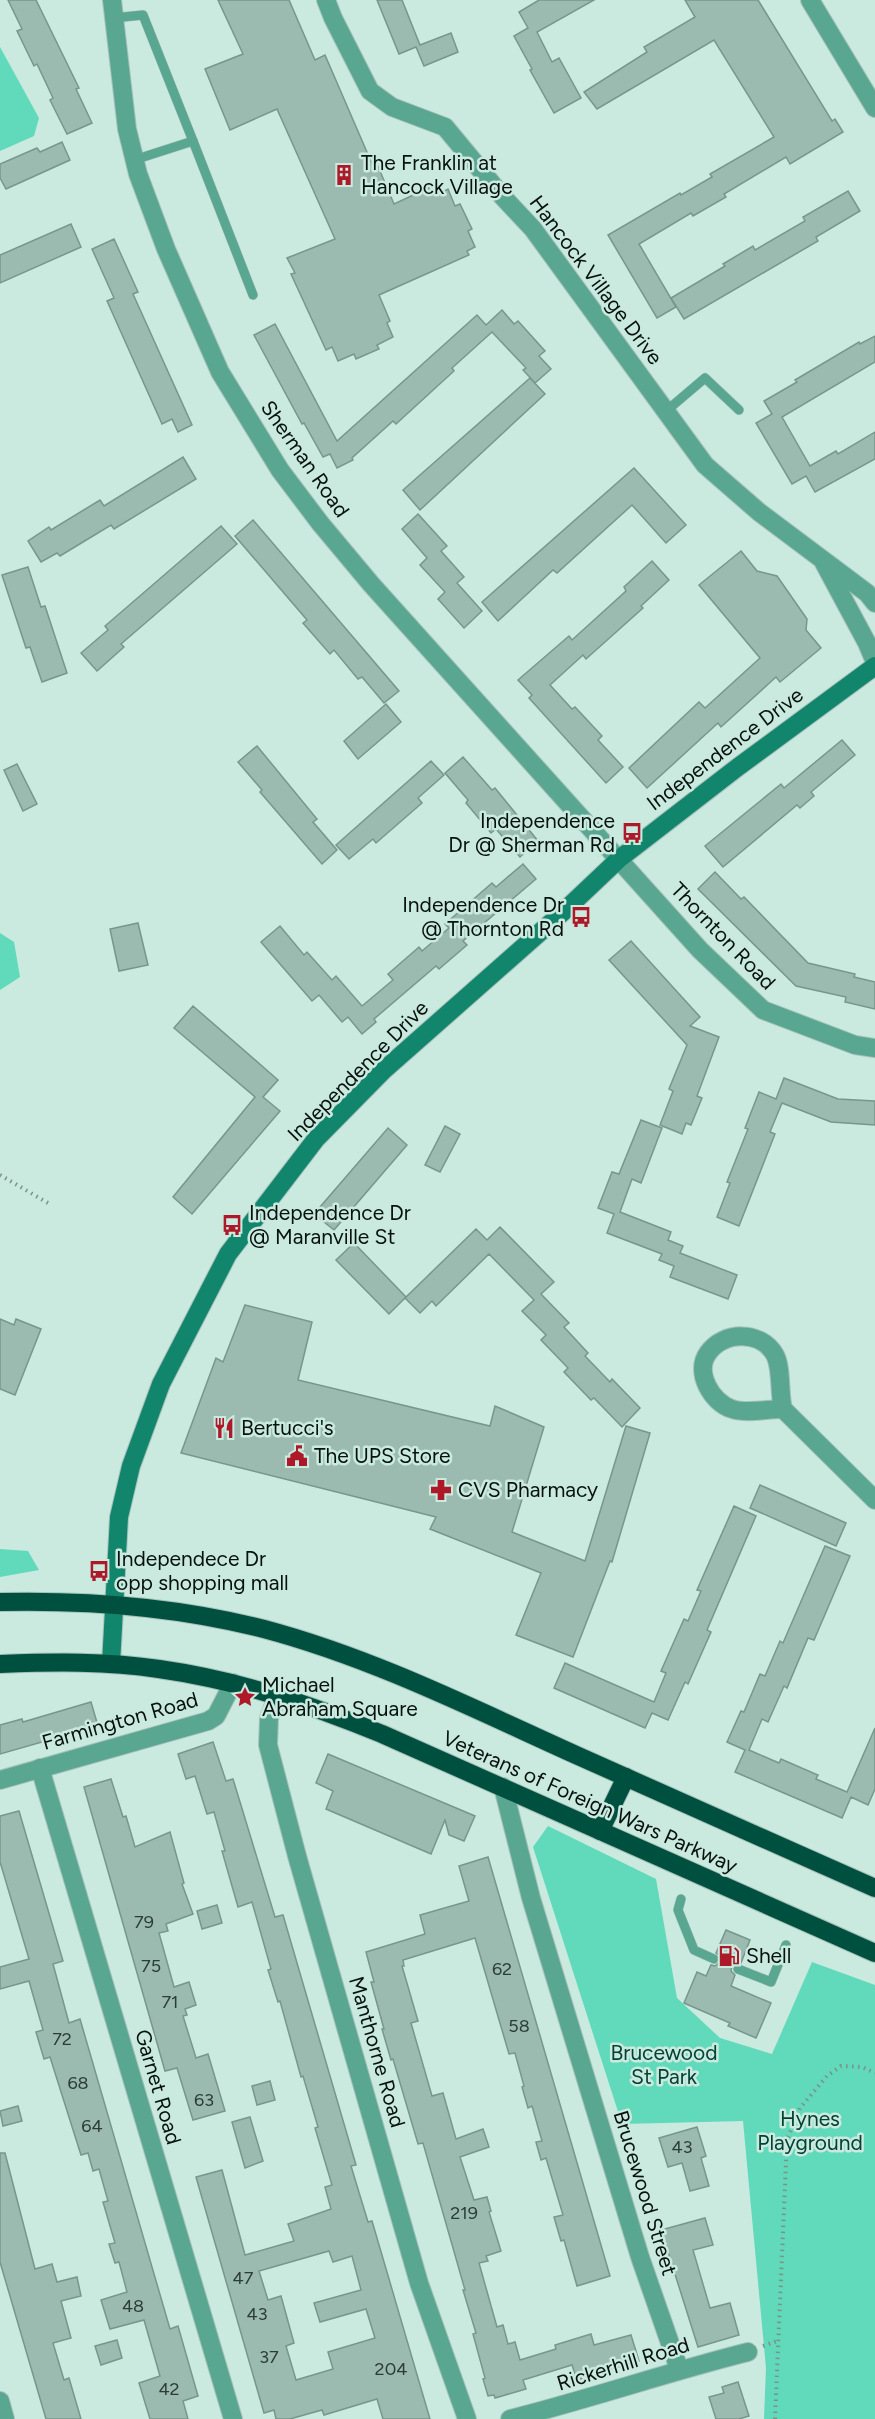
<svg xmlns="http://www.w3.org/2000/svg" width="875" height="2419" font-family="Figtree,sans-serif">
<style>
.green{fill:#60daba}
.building{fill:#9bbab0;stroke:#78968c;stroke-width:1.5;fill-rule:evenodd}
.lines{fill:none;stroke-linecap:round;stroke-linejoin:round}
.lane-casing{stroke:#a7c2ba;stroke-width:10}
.street-casing{stroke:#a7c2ba;stroke-width:20}
.secondary-casing{stroke:#a7c2ba;stroke-width:20}
.highway-casing{stroke:#a7c2ba;stroke-width:20}
.path{stroke:#7b928b;stroke-width:4;stroke-dasharray:1.5 4.5;stroke-linecap:butt}
.lane{stroke:#5aa791;stroke-width:9}
.street{stroke:#5aa791;stroke-width:18}
.secondary{stroke:#12856d;stroke-width:18}
.highway{stroke:#005040;stroke-width:18}
.labels{text-anchor:middle;stroke-width:5;stroke-linejoin:round;paint-order:stroke}
.number-label{font-size:18px;fill:#2c3c37}
.poi-label{font-size:21px;fill:#07120f;stroke:#cae9df;text-anchor:start}
.street-label{font-size:21px;fill:#07120f;stroke:#cae9df}
.park-label{font-size:21px;fill:#034134;stroke:#cae9df}
</style>
<rect width="100%" height="100%" fill="#cae9df"/>
<g class="green">
<path d="M0,47L39,118L34,136L0,151Z"/>
<path d="M0,933L14,942L20,977L0,990Z"/>
<path d="M0,1549L28,1551L39,1570L0,1577Z"/>
<path d="M548,1826L656,1879L677,1998L720,2038L772,2054L812,1962L875,1985V2419H764L766,2368L743,2121L622,2124L533,1847Z"/>
</g>
<g class="building">
<path d="M8,0H36L79,88L76,89L92,123L67,134L50,100L53,98L37,64L34,66L17,31L22,29Z"/>
<path d="M218,0H289L315,60L325,55L373,166L377,164L394,204L437,184L441,193L448,189L455,206L460,204L472,229L468,231L475,247L467,251L469,255L379,295L390,321L387,323L393,337L377,345L379,349L356,359L354,354L338,361L332,347L326,350L291,274L295,273L287,258L335,239L277,109L230,130L205,69L243,54Z"/>
<path d="M377,0H402L420,45L451,33L458,52L424,66L416,47L399,54Z"/>
<path d="M539,0H594L537,32L552,62L559,58L581,98L554,113L530,70L532,69L514,36L528,28L519,12Z"/>
<path d="M685,0H758L832,121L835,119L843,132L790,164L786,157L724,194L726,197L693,216L691,213L639,244L676,307L657,318L608,235L680,193L681,195L712,177L710,174L774,137L714,40L597,109L584,92L647,52L644,47L695,17Z"/>
<path d="M62,142L70,160L6,189L0,178V164L37,148L40,152Z"/>
<path d="M848,191L860,211L816,237L818,241L684,319L671,298L725,266L723,264L753,246L755,250L805,221L803,217Z"/>
<path d="M71,224L81,247L0,283V255Z"/>
<path d="M114,239L138,292L133,294L192,425L178,432L172,419L162,424L107,301L114,298L92,249Z"/>
<path d="M502,310L514,324L518,321L545,351L539,356L551,369L535,383L523,370L526,368L492,332L452,368L454,371L396,424L393,421L352,458L353,460L337,468L330,454L323,457L304,423L302,424L254,335L275,324L337,441L477,315L486,325Z"/>
<path d="M875,336V362L782,417L810,466L836,451L838,454L875,432V459L815,492L806,476L792,484L756,423L772,414L764,401L797,382L795,380L859,342L860,344Z"/>
<path d="M530,378L545,394L420,510L403,490Z"/>
<path d="M183,457L196,479L114,529L111,525L60,556L57,553L41,562L28,541L49,527L51,530L100,500L104,506Z"/>
<path d="M634,468L686,525L666,543L632,505L557,573L553,570L498,621L482,602Z"/>
<path d="M418,514L447,546L441,551L464,577L457,583L482,611L464,628L438,599L445,592L420,565L427,558L402,529Z"/>
<path d="M253,520L399,691L384,703L362,677L358,679L334,650L330,654L303,623L307,620L235,536Z"/>
<path d="M221,526L237,544L121,644L124,647L97,671L81,653L108,630L105,626Z"/>
<path d="M741,551L757,571L777,576L807,619L806,630L821,648L780,682L776,677L721,727L718,723L647,788L629,768L699,702L705,708L760,658L699,585Z"/>
<path d="M652,561L669,580L641,606L643,608L586,659L583,655L550,685L572,709L575,707L602,736L598,740L623,767L606,783L529,698L532,695L518,680L569,636L572,640L626,591L624,587Z"/>
<path d="M28,567L41,607L45,606L67,673L42,682L30,647L26,648L2,575Z"/>
<path d="M386,704L401,722L358,759L344,741Z"/>
<path d="M842,740L855,755L811,792L814,796L800,808L797,805L723,867L705,846L781,784L784,788Z"/>
<path d="M257,746L317,819L313,822L337,850L322,864L260,792L262,790L238,762Z"/>
<path d="M463,757L492,790L495,788L538,841L520,857L496,829L491,833L466,803L468,800L445,773Z"/>
<path d="M431,761L444,775L418,798L422,803L376,843L373,839L349,859L336,845Z"/>
<path d="M17,764L37,804L23,811L4,770Z"/>
<path d="M523,864L536,879L463,941L467,945L439,969L436,966L374,1019L376,1022L362,1034L348,1017L342,1022L319,995L312,1001L261,942L280,926L304,955L307,952L332,980L336,976L362,1006L393,980L388,974L419,947L422,951L449,928L445,924L492,883L496,887Z"/>
<path d="M715,872L741,899L744,897L808,963L855,974L854,977L875,982V1009L845,1002L846,997L796,986L698,889Z"/>
<path d="M138,923L148,965L119,971L110,929Z"/>
<path d="M631,941L700,1017L690,1026L719,1037L697,1096L702,1098L691,1125L686,1123L682,1134L660,1125L673,1091L669,1089L687,1045L609,960Z"/>
<path d="M193,1006L278,1080L263,1097L280,1111L192,1214L173,1197L255,1097L174,1028Z"/>
<path d="M784,1078L838,1099L875,1101V1125L831,1122L782,1103L770,1132L775,1134L739,1226L717,1217L730,1183L727,1182L748,1129L745,1128L759,1092L776,1099Z"/>
<path d="M641,1120L662,1128L641,1183L632,1179L620,1212L671,1232L668,1240L683,1246L680,1253L737,1275L728,1299L670,1277L674,1266L659,1260L662,1254L607,1233L614,1214L598,1208L612,1172L619,1174Z"/>
<path d="M445,1126L460,1134L440,1172L425,1165Z"/>
<path d="M388,1128L407,1145L334,1230L314,1214Z"/>
<path d="M500,1227L554,1282L541,1294L569,1323L564,1327L588,1353L585,1356L610,1382L612,1379L640,1408L622,1427L594,1398L591,1400L564,1372L568,1368L541,1340L546,1335L522,1311L534,1300L489,1254L436,1306L432,1301L420,1313L405,1298L476,1229L487,1240Z"/>
<path d="M354,1243L406,1297L389,1314L336,1260Z"/>
<path d="M245,1305L312,1322L298,1380L490,1426L495,1406L544,1427L512,1532L585,1561L626,1426L650,1433L612,1562L610,1561L573,1657L516,1635L541,1573L430,1529L436,1517L181,1453L216,1358L223,1362Z"/>
<path d="M0,1319L14,1325L16,1319L41,1329L15,1395L0,1389Z"/>
<path d="M760,1485L846,1523L836,1546L750,1508Z"/>
<path d="M734,1506L756,1516L707,1630L711,1632L688,1684L685,1682L668,1720L652,1713L645,1728L554,1688L565,1663L654,1702L666,1673L661,1671L684,1619L688,1621L701,1591L697,1590Z"/>
<path d="M825,1546L850,1556L814,1640L808,1638L787,1688L784,1686L768,1722L762,1719L749,1750L779,1763L781,1759L818,1775L816,1779L847,1792L875,1728V1789L868,1805L851,1797L842,1818L735,1772L745,1750L727,1742L741,1711L744,1712L760,1674L765,1676L780,1641L783,1643Z"/>
<path d="M91,1702L98,1726L0,1754V1725L22,1719L23,1722Z"/>
<path d="M213,1742L226,1781L233,1779L275,1917L283,1915L356,2165L351,2166L368,2222L372,2221L430,2419H383L377,2399L324,2415L322,2410L290,2419H276L274,2410L264,2413L196,2177L222,2170L245,2255L294,2241L288,2224L331,2209L325,2187L332,2185L315,2128L318,2127L303,2076L301,2077L280,2001L278,2002L268,1970L271,1969L252,1902L238,1907L222,1851H225L214,1812L207,1814L195,1776L186,1779L178,1754ZM329,2251L333,2262L352,2256L361,2290L314,2303L320,2322L366,2309L375,2338L328,2352L333,2369L296,2380L286,2346L294,2343L281,2296L268,2300L259,2271Z"/>
<path d="M328,1754L475,1816L464,1841L449,1835L445,1820L431,1854L326,1809L333,1791L316,1783Z"/>
<path d="M111,1779L123,1817L126,1816L135,1847L170,1832L184,1883L182,1884L193,1914L166,1924L168,1931L159,1933L174,1987L189,1982L196,2005L185,2009L187,2015L183,2016L196,2058L208,2054L225,2111L193,2120L177,2068L165,2071L84,1787Z"/>
<path d="M19,1811L63,1961L53,1964L69,2023L80,2019L170,2329L178,2326L198,2396L183,2401L188,2419H150L139,2383L160,2376L144,2320L110,2329L101,2300L127,2292L119,2262L115,2263L109,2244L115,2243L103,2202L108,2201L99,2169L93,2171L88,2153L81,2155L50,2057L44,2059L36,2032L43,2030L29,1981L0,1989V1967L29,1959L0,1862V1816Z"/>
<path d="M488,1857L610,2276L577,2286L564,2240L561,2241L554,2217L563,2215L546,2158L541,2160L536,2142L542,2141L532,2106L528,2108L522,2087L524,2086L515,2053L509,2054L475,1938L403,1960L404,1966H402L418,2021L411,2023L432,2096L443,2093L456,2139L483,2129L489,2147L460,2157L474,2200L487,2197L491,2211L489,2212L501,2251L486,2256L488,2261L479,2263L497,2327L503,2325L508,2344L515,2342L520,2360L556,2349L555,2345L591,2334L594,2345L631,2335L639,2361L577,2380L572,2365L523,2380L526,2389L495,2398L494,2395L488,2396L483,2379L485,2378L473,2334L476,2333L463,2290H465L423,2143L418,2144L393,2059L391,2060L382,2029H384L371,1982H374L366,1952L425,1934L420,1915L469,1901L459,1866Z"/>
<path d="M217,1905L222,1923L202,1929L197,1911Z"/>
<path d="M726,1930L750,1940L741,1963L736,1962L732,1966L731,1971L735,1975L731,1986L771,2003L756,2038L728,2026L730,2023L684,2003L697,1972L706,1976L711,1965L715,1966L720,1962V1956L716,1953Z"/>
<path d="M270,2081L275,2100L257,2105L252,2086Z"/>
<path d="M18,2106L22,2121L3,2126L0,2111Z"/>
<path d="M250,2117L263,2161L245,2168L232,2122Z"/>
<path d="M697,2127L706,2156L701,2158L709,2186L690,2191L682,2163L668,2167L659,2138Z"/>
<path d="M0,2153H5L35,2269L52,2264L57,2282L77,2277L81,2296L61,2301L71,2338L53,2343L64,2380L69,2378L81,2419H46L0,2262Z"/>
<path d="M705,2218L713,2245L693,2250L710,2308L730,2303L739,2335L698,2347L661,2230Z"/>
<path d="M117,2340L122,2358L101,2365L95,2346Z"/>
<path d="M738,2382L749,2416L739,2419H716L709,2397L724,2393L722,2387Z"/>
</g>
<g class="lines">
<defs>
<g id="lane">
<path d="M113,18L143,15L193,141L134,160"/>
<path d="M193,141L253,295"/>
<path d="M665,412L705,378L739,410"/>
<path d="M681,1899L678,1910L694,1950L714,1959"/>
<path d="M738,1969L771,1982L786,1945"/>
</g>
<g id="street">
<path d="M112,0L127,129L138,174L166,249L220,372L280,470L320,523L371,584L700,950L763,1010L855,1045L875,1048"/>
<path d="M326,0L333,18L370,91L392,107L445,127L503,197L533,229L705,465L759,512L867,593L875,603"/>
<path d="M810,0L875,108"/>
<path d="M824,563L867,643L875,662"/>
<path d="M783,1409C767,1409 747,1414 732,1409C712,1403 694,1372 708,1353C723,1331 761,1330 775,1355C782,1368 779,1394 783,1409L875,1500"/>
<path d="M278,1695L269,1718L268,1745L297,1856L419,2283L467,2419"/>
<path d="M40,1768L233,2419"/>
<path d="M0,1780L208,1721L216,1716L233,1683"/>
<path d="M503,1787L531,1898L640,2257L679,2369"/>
<path d="M0,2401L5,2419"/>
<path d="M510,2419C590,2399 668,2372 748,2352"/>
</g>
<path id="secondary" d="M111,1664L119,1517L131,1466L161,1384L228,1254L316,1139L384,1070L563,912L619,859L738,767L875,666"/>
<g id="highway">
<path d="M0,1602C89,1600 178,1607 264,1629C373,1658 474,1709 576,1755C675,1799 775,1844 875,1888"/>
<path d="M0,1664C53,1662 107,1661 159,1669C237,1680 309,1704 382,1734L875,1953"/>
<path d="M600,1831L626,1777"/>
</g>
</defs>
<use href="#lane" class="lane-casing"/>
<use href="#street" class="street-casing"/>
<use href="#secondary" class="secondary-casing"/>
<use href="#highway" class="highway-casing"/>
<g class="path">
<path d="M0,1175L48,1203"/>
<path d="M763,2346L780,2340"/>
<path d="M775,2419L787,2139L800,2108L827,2076L841,2066L862,2067L875,2073"/>
</g>
<use href="#lane" class="lane"/>
<use href="#street" class="street"/>
<use href="#secondary" class="secondary"/>
<use href="#highway" class="highway"/>
</g>
<defs>
<symbol id="building-bare" viewBox="-9 -9 18 18"><path d="M-4-6H4V6H1V3H-1V6H-4ZM-2.5-4.3h1.7v1.8h-1.7ZM.8-4.3h1.7v1.8H.8ZM-2.5-1h1.7V.8h-1.7ZM.8-1h1.7V.8H.8Z" fill="#ad1928" stroke="#cae9df" stroke-width="2.5" paint-order="stroke"/></symbol>
<symbol id="bus-bare" viewBox="-9 -9 18 18"><path d="M-5-6H5V4H4V6H2V4H-2V6H-4V4H-5ZM-3.5-4V0h7V-4ZM-3.5 1.2v1.5H-2V1.2ZM2 1.2v1.5H3.5V1.2Z" fill="#ad1928" stroke="#cae9df" stroke-width="2.5" paint-order="stroke"/></symbol>
<symbol id="restaurant-bare" viewBox="-9 -9 18 18"><path d="M-5-6h1v4h1v-4h1v4h1v-4h1v5L-1.5 .5V6h-2V.5L-5-1ZM5-6V6H3V1.5H1.5Q1.5-4 5-6Z" fill="#ad1928" stroke="#cae9df" stroke-width="2.5" paint-order="stroke"/></symbol>
<symbol id="civic-bare" viewBox="-9 -9 18 18"><path d="M-.6-6.5H3V-4.5H.6V-3L4-1V1h2V6H-6V1h2V-1L-.6-3ZM-1.2 2.5V6h2.4V2.5Z" fill="#ad1928" stroke="#cae9df" stroke-width="2.5" paint-order="stroke"/></symbol>
<symbol id="pharmacy-bare" viewBox="-9 -9 18 18"><path d="M-2-6h4v4h4v4h-4v4h-4v-4h-4v-4h4Z" fill="#ad1928" stroke="#cae9df" stroke-width="2.5" paint-order="stroke"/></symbol>
<symbol id="sight-bare" viewBox="-9 -9 18 18"><path d="M0-6L1.8-2.2L6-1.7L2.9 1.2L3.7 5.4L0 3.3L-3.7 5.4L-2.9 1.2L-6-1.7L-1.8-2.2Z" fill="#ad1928" stroke="#cae9df" stroke-width="2.5" paint-order="stroke"/></symbol>
<symbol id="fuel-bare" viewBox="-9 -9 18 18"><path d="M-5.5-6h7V0h2V4h1.3V-2.5L3-4.5l.8-.8L6-3V5H2.5V1h-1V6h-7ZM-4.2-4.7v3.2H.2V-4.7Z" fill="#ad1928" stroke="#cae9df" stroke-width="2.5" paint-order="stroke"/></symbol>
</defs>
<g fill-rule="evenodd">
<use href="#building-bare" x="329" y="160" width="30" height="30"/>
<use href="#bus-bare" x="617" y="818" width="30" height="30"/>
<use href="#bus-bare" x="566" y="902" width="30" height="30"/>
<use href="#bus-bare" x="217" y="1210" width="30" height="30"/>
<use href="#restaurant-bare" x="209" y="1413" width="30" height="30"/>
<use href="#civic-bare" x="282" y="1441" width="30" height="30"/>
<use href="#pharmacy-bare" x="426" y="1475" width="30" height="30"/>
<use href="#bus-bare" x="84" y="1556" width="30" height="30"/>
<use href="#sight-bare" x="230" y="1682" width="30" height="30"/>
<use href="#fuel-bare" x="714" y="1941" width="30" height="30"/>
</g>
<g class="labels">
<g class="number-label">
<text x="144" y="1928">79</text>
<text x="151" y="1972">75</text>
<text x="502" y="1975">62</text>
<text x="170" y="2008">71</text>
<text x="519" y="2032">58</text>
<text x="62" y="2045">72</text>
<text x="78" y="2089">68</text>
<text x="204" y="2106">63</text>
<text x="92" y="2132">64</text>
<text x="682" y="2153">43</text>
<text x="464" y="2219">219</text>
<text x="243" y="2284">47</text>
<text x="133" y="2312">48</text>
<text x="257" y="2320">43</text>
<text x="269" y="2363">37</text>
<text x="391" y="2375">204</text>
<text x="169" y="2395">42</text>
</g>
<g class="poi-label">
<text x="361" y="170">The Franklin at<tspan x="361" dy="24">Hancock Village</tspan></text>
<text x="615" y="828" text-anchor="end">Independence<tspan x="615" dy="24">Dr @ Sherman Rd</tspan></text>
<text x="564" y="912" text-anchor="end">Independence Dr<tspan x="564" dy="24">@ Thornton Rd</tspan></text>
<text x="249" y="1220">Independence Dr<tspan x="249" dy="24">@ Maranville St</tspan></text>
<text x="241" y="1435">Bertucci's</text>
<text x="314" y="1463">The UPS Store</text>
<text x="458" y="1497">CVS Pharmacy</text>
<text x="116" y="1566">Independece Dr<tspan x="116" dy="24">opp shopping mall</tspan></text>
<text x="262" y="1692">Michael<tspan x="262" dy="24">Abraham Square</tspan></text>
<text x="746" y="1963">Shell</text>
</g>
<g class="street-label">
<text transform="translate(596 280) rotate(53)" y="7">Hancock Village Drive</text>
<text transform="translate(305 459) rotate(55)" y="7">Sherman Road</text>
<text transform="translate(725 749) rotate(-37)" y="7">Independence Drive</text>
<text transform="translate(723 936) rotate(46)" y="7">Thornton Road</text>
<text transform="translate(358 1071) rotate(-45)" y="7">Independence Drive</text>
<text transform="translate(120 1721) rotate(-16)" y="7">Farmington Road</text>
<text transform="translate(590 1802) rotate(24)" y="7">Veterans of Foreign Wars Parkway</text>
<text transform="translate(377 2052) rotate(74)" y="7">Manthorne Road</text>
<text transform="translate(158 2087) rotate(74)" y="7">Garnet Road</text>
<text transform="translate(645 2193) rotate(73)" y="7">Brucewood Street</text>
<text transform="translate(623 2364) rotate(-17)" y="7">Rickerhill Road</text>
</g>
<g class="park-label">
<text x="664" y="2060">Brucewood<tspan x="664" dy="24">St Park</tspan></text>
<text x="810" y="2126">Hynes<tspan x="810" dy="24">Playground</tspan></text>
</g>
</g>
</svg>
